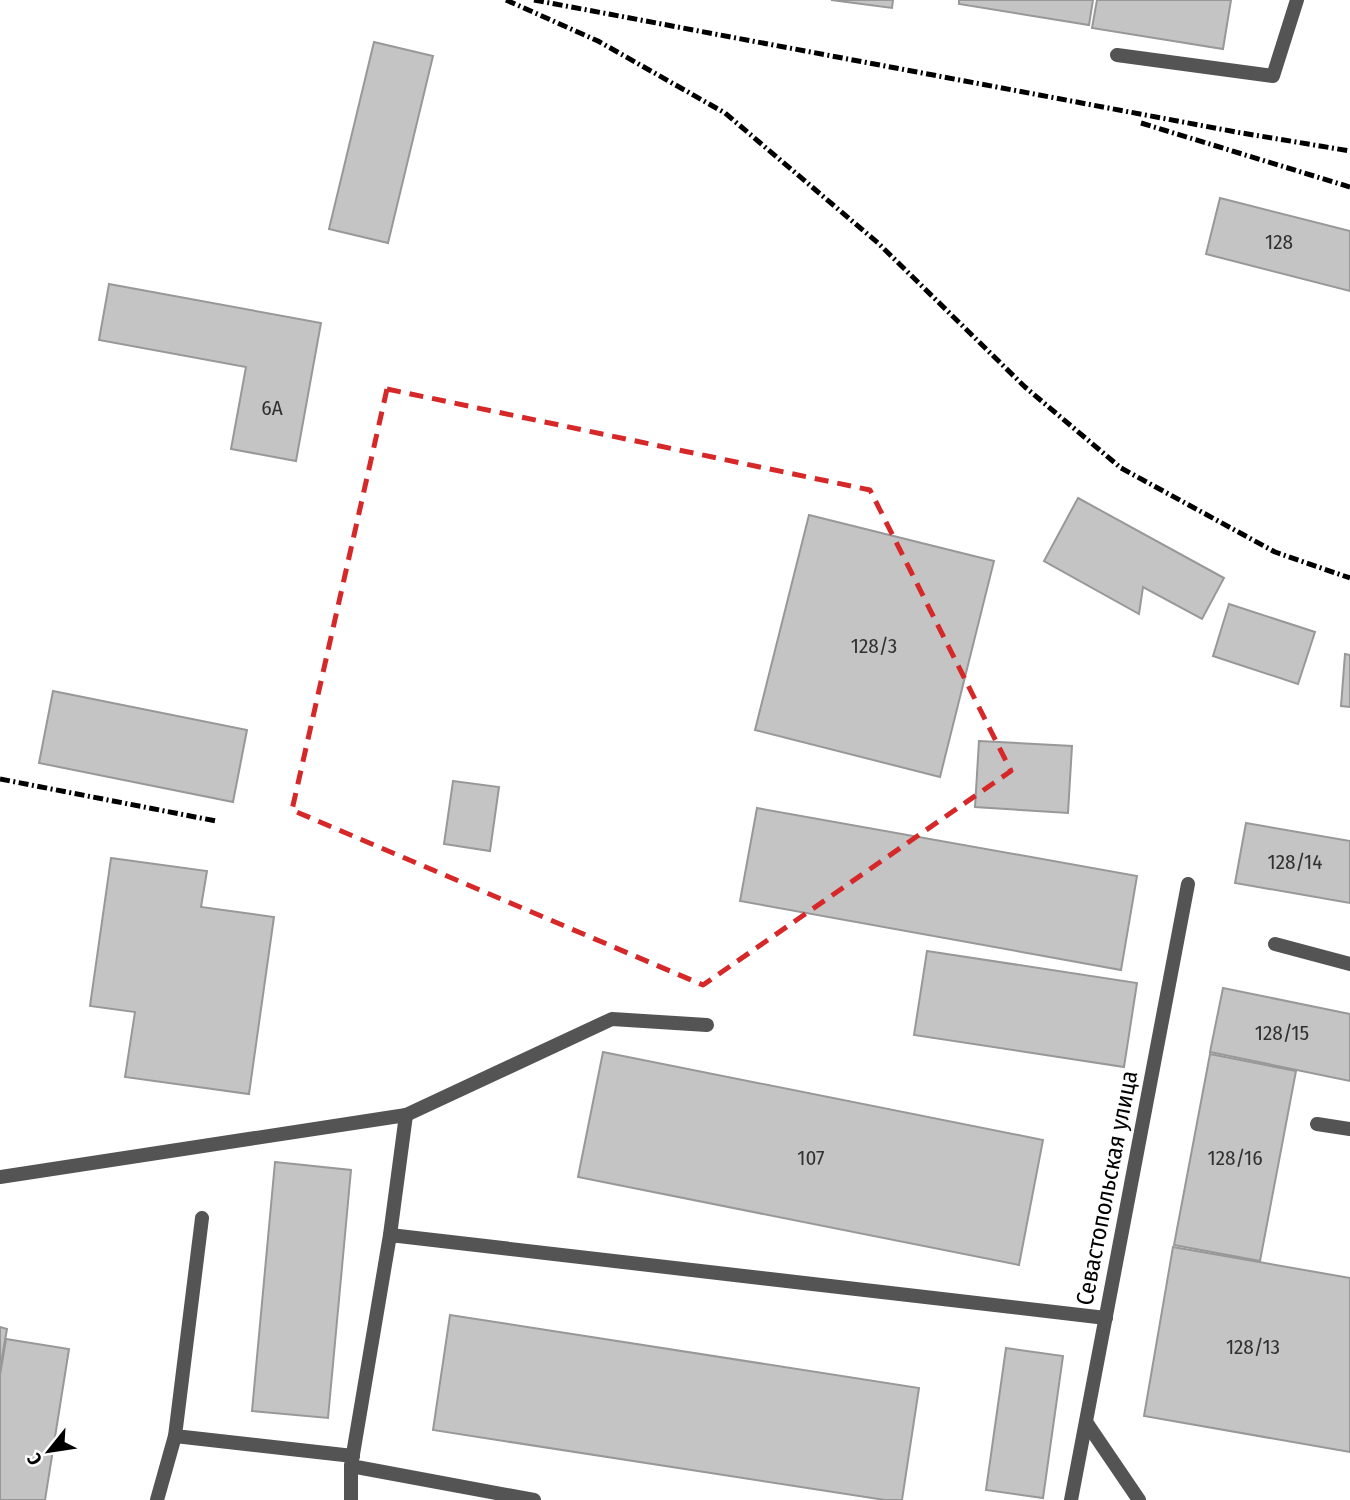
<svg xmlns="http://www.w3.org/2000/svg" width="1350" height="1500" font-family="'Fira Sans Condensed',sans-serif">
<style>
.building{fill:#c4c4c4;stroke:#989898;stroke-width:2}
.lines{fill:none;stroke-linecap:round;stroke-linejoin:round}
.lane{stroke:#545454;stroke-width:14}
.street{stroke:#545454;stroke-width:14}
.rail{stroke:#000;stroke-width:5;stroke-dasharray:10 3.5 2 3.5;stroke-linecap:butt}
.marked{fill:none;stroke:#d62828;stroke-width:5;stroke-dasharray:14 9;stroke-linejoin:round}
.labels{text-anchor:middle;stroke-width:5;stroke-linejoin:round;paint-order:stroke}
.number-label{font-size:21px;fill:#313131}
.street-label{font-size:24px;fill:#000;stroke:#fff}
</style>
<rect width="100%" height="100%" fill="#fff"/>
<g class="building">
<path d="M831,0H893L892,8Z"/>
<path d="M959,0H1093L1089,25L959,4Z"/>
<path d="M1097,0H1231L1223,49L1092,28Z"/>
<path d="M374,42L433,56L388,243L329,229Z"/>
<path d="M1220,198L1350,231V291L1206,254Z"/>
<path d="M109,284L321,323L296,461L231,449L246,367L99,340Z"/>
<path d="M1078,498L1224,578L1202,619L1143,587L1139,614L1044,561Z"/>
<path d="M809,515L994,561L940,777L755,730Z"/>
<path d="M1229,604L1315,632L1298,684L1213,656Z"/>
<path d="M1345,654L1350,655V707L1341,706Z"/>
<path d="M53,691L247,730L233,802L39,763Z"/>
<path d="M979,741L1072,746L1068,813L975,807Z"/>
<path d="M453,781L499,787L490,851L444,844Z"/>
<path d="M757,808L1137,876L1121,970L740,901Z"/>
<path d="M1246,823L1350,841V903L1235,883Z"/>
<path d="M111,858L207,871L201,907L274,917L249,1094L125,1077L135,1012L90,1006Z"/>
<path d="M927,951L1137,983L1124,1067L914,1035Z"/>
<path d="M1223,988L1350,1014V1081L1210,1052Z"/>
<path d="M603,1052L1043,1140L1019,1265L578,1177Z"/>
<path d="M1210,1054L1296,1071L1260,1261L1174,1245Z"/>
<path d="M275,1162L351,1170L328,1418L252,1411Z"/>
<path d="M1173,1247L1350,1278V1452L1144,1416Z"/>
<path d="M450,1315L919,1388L902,1500H885L433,1430Z"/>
<path d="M0,1327L7,1329L0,1369Z"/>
<path d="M6,1339L69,1349L45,1500H0V1375Z"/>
<path d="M1006,1348L1063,1356L1043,1498L986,1490Z"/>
</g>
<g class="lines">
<g class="lane">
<path d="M1117,55L1273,76L1297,0"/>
<path d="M406,1115L612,1019L707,1025"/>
<path d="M1317,1124L1350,1129"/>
<path d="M0,1177L406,1115L390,1235"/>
<path d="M202,1218L175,1436L353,1456"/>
<path d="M1086,1422L1139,1500"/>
<path d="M351,1466V1500"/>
<path d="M157,1500L175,1436"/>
<path d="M534,1500L351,1466L390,1235L1106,1318"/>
</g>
<g class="street">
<path d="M1275,944L1350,964"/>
<path d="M1071,1500L1188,884"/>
</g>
<g class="rail">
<path d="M506,0L598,41L725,113L878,243L1025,387L1121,468L1275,552L1350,578"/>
<path d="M534,0L1236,132L1350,151"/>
<path d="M1141,123L1350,187"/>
<path d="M0,779L216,821"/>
</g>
</g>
<path class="marked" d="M387,389L870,490L1011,771L703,985L292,810Z"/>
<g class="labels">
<g class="number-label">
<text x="1279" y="249">128</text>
<text x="272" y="415">6А</text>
<text x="874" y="653">128/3</text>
<text x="1295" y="869">128/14</text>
<text x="1282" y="1040">128/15</text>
<text x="811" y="1165">107</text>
<text x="1235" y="1165">128/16</text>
<text x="1253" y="1354">128/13</text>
</g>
<g class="street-label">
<text transform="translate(1107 1188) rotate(-79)" y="8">Севастопольская улица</text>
</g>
</g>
<g transform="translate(49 1451) rotate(240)" stroke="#ffffff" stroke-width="5" paint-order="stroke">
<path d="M0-5L12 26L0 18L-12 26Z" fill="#000000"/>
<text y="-10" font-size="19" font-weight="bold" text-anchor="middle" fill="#000000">С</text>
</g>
</svg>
